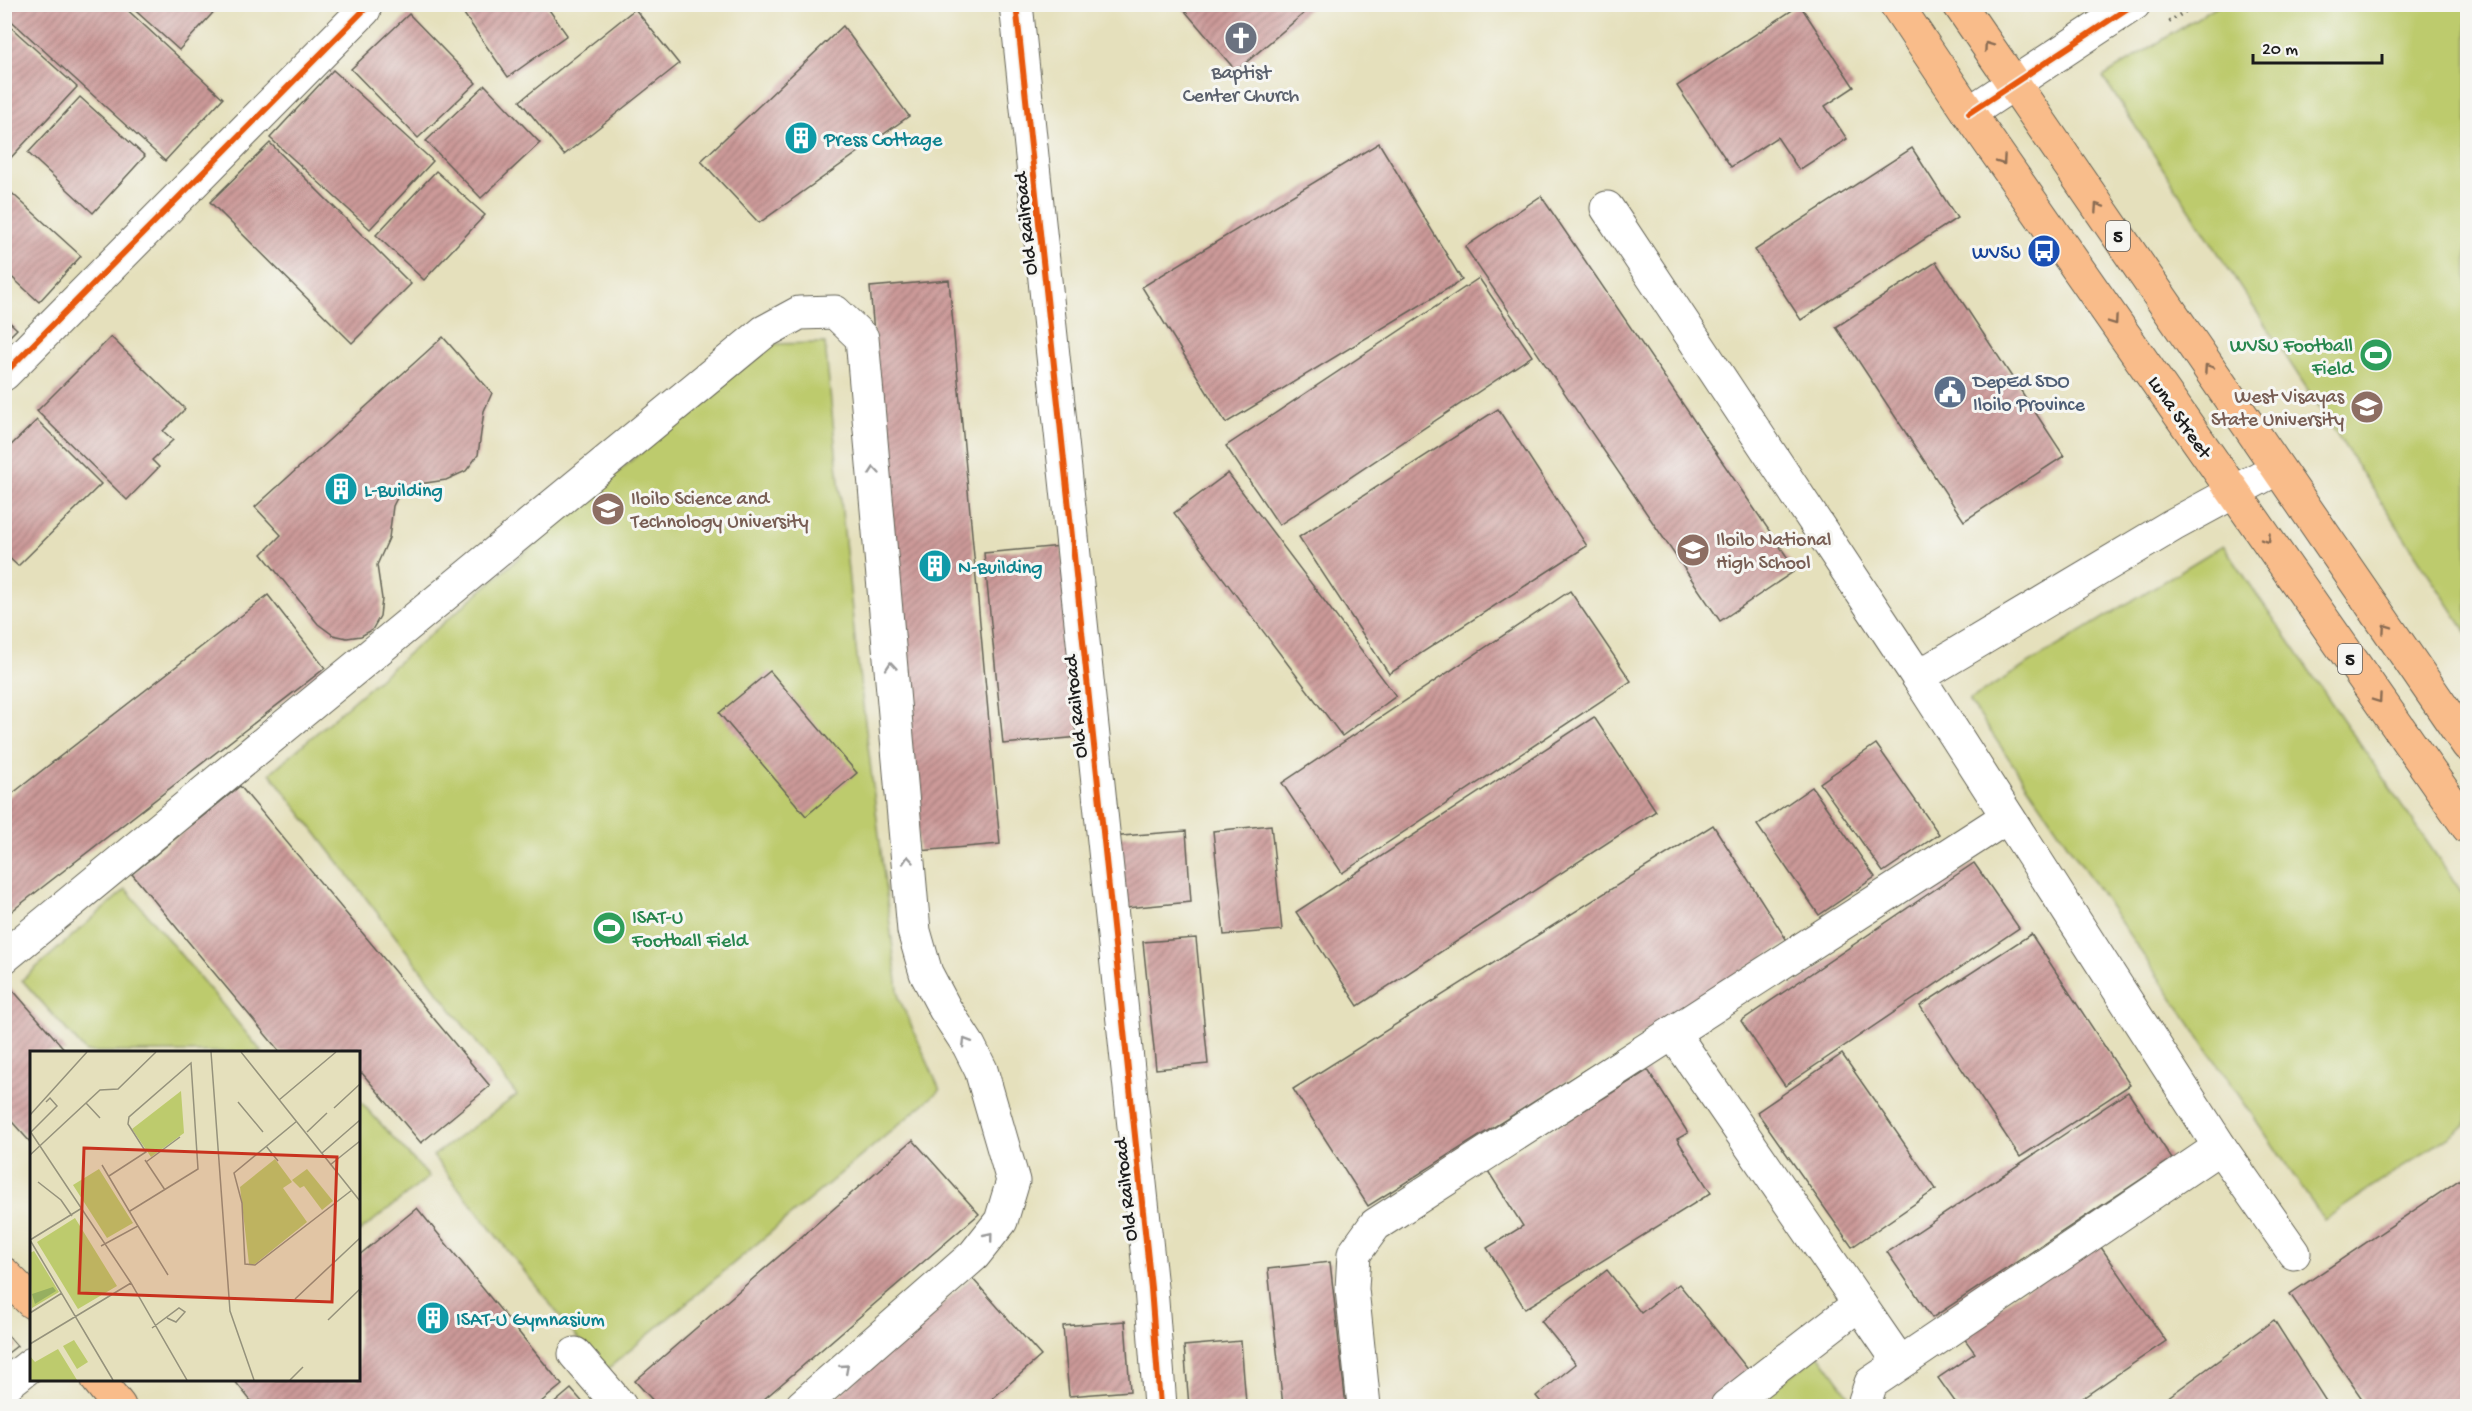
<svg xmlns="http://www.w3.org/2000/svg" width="2472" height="1411" font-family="'Gochi Hand',sans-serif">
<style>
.green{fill:#bdcb6d;stroke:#6c7444;stroke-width:1.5}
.building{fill:url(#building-hatch)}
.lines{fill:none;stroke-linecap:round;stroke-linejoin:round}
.minor-casing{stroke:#626154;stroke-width:35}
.major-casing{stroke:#626154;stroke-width:35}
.path{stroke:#626154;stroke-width:4;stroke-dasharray:1.5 4.5;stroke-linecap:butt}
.minor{stroke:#fff;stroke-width:33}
.major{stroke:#f9bc8a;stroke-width:33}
.cycleway-casing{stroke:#f6f6f2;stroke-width:10}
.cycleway{stroke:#e8590c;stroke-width:6}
.oneway{stroke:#8a6c53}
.oneway2{stroke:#999}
.labels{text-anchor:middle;stroke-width:6;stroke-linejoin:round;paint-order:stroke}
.shield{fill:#f6f6f2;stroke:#5d5d5c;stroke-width:1.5}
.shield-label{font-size:18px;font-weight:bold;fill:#1c1c1c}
.worship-label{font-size:20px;fill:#5b616d;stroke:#f6f6f2}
.culture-label{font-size:20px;fill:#0d838f;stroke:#f6f6f2;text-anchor:start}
.street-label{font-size:20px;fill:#1c1c1c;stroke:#f6f6f2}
.transit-label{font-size:20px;fill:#164399;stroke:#f6f6f2;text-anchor:end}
.leisure-label{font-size:20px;fill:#27864d;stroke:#f6f6f2;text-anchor:end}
.service-label{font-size:20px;fill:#4e5e75;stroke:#f6f6f2;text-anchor:start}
.education-label{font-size:20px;fill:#785e54;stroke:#f6f6f2;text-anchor:start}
.inset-road{fill:none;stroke:#95927c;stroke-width:1.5}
.view{fill:#c8321e;fill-opacity:0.15;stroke:#c8321e;stroke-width:3}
.inset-edge{fill:none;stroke:#1c1c1c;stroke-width:3}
</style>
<defs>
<pattern id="building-hatch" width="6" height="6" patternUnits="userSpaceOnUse" patternTransform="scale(1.5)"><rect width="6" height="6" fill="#cc9a99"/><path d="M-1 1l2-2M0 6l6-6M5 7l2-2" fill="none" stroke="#a57d7c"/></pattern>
</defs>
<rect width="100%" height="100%" fill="#f6f6f2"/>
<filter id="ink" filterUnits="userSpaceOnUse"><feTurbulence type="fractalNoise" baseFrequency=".0167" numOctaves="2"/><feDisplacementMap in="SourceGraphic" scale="12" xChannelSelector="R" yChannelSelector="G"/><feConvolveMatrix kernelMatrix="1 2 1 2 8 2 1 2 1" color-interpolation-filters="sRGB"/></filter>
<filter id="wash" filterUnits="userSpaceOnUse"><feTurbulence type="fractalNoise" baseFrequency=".008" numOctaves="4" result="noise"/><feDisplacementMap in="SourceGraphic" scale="24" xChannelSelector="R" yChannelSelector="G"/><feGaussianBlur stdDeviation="1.35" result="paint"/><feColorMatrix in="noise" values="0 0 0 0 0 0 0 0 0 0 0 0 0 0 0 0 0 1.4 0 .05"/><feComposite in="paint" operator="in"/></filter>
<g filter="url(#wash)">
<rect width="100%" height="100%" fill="#e5e0bc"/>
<g class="green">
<path d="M2218,5H2467V633L2103,77Z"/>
<path d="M825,343L855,640L899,998L940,1090L604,1372L433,1156L517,1095L270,773L766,344Z"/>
<path d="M2223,545L2467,900V1124L2324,1220L1969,700Z"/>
<path d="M126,889L262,1052H86L22,980Z"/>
<path d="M359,1100L429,1177L359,1232Z"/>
<path d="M1819,1354L1857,1406H1750Z"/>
</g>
<g id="blocks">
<g class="building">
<path d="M5,4H121L223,98L165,161L5,15Z"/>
<path d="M128,4H221L179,50Z"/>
<path d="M457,4H545L567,35L508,77Z"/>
<path d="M1179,4H1315L1236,71Z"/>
<path d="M1800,5L1854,87L1825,106L1847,139L1799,170L1777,137L1731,167L1677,86Z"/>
<path d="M635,9L679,64L564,155L520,101Z"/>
<path d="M409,14L476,83L418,138L351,69Z"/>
<path d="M4,21L77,87L4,165Z"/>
<path d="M843,26L909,116L759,223L701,161Z"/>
<path d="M333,70L433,161L370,229L270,138Z"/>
<path d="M485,85L540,143L481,198L426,141Z"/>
<path d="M80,97L145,156L93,213L28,153Z"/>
<path d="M270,143L411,284L352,343L210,202Z"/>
<path d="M1379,143L1462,280L1226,423L1142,287Z"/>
<path d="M1912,148L1957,218L1801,320L1755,250Z"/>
<path d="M436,171L485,215L424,280L376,235Z"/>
<path d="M4,186L81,256L39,302L4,270Z"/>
<path d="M1541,196L1796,570L1720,621L1465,247Z"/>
<path d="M1936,262L2064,456L1964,521L1836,327Z"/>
<path d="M1479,278L1532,356L1279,525L1226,446Z"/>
<path d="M949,280L1000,844L919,851L870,287Z"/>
<path d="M4,317L17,329L4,342Z"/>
<path d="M111,337L185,409L163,431L173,440L152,460L159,467L127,500L37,411Z"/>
<path d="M443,337L492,393L484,411L478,455L466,471L446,480L412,485L400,492L393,506L389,538L377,565L382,599L380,616L372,630L361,636L347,638L333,635L318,624L262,554L281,535L255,507Z"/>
<path d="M1498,409L1587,546L1389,674L1299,537Z"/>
<path d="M37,420L101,484L18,566L4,553V452Z"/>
<path d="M1228,473L1396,696L1342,736L1174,513Z"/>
<path d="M1062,546L1080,737L1003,744L984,553Z"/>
<path d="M1570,591L1631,681L1342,873L1282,783Z"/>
<path d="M268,595L325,668L4,917V800Z"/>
<path d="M770,671L857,773L806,816L719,713Z"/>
<path d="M1594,717L1656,811L1358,1006L1296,912Z"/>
<path d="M1876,744L1939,834L1883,872L1820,783Z"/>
<path d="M240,786L490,1086L421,1143L362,1073L358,1076V1052H280L132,874Z"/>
<path d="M1812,787L1875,877L1819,915L1757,825Z"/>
<path d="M1271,825L1282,930L1224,935L1213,831Z"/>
<path d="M1713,825L1788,942L1368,1206L1293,1089Z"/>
<path d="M1186,831L1191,902L1115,909L1109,837Z"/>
<path d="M1974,863L2019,928L1785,1086L1741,1021Z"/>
<path d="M2031,934L2130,1085L2020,1157L1920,1006Z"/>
<path d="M1196,938L1208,1064L1156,1069L1143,942Z"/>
<path d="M11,988L67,1052H32V1144L4,1113V994Z"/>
<path d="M1842,1054L1936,1189L1852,1247L1757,1112Z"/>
<path d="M1648,1070L1688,1133L1677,1139L1711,1193L1525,1309L1487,1248L1523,1226L1488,1171Z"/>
<path d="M2128,1092L2172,1159L1932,1318L1887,1252Z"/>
<path d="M913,1140L979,1214L756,1406H658L635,1381Z"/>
<path d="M2468,1174V1406H2367L2290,1294Z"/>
<path d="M417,1208L562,1385L536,1406H255L234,1380H358V1256Z"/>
<path d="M2096,1240L2166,1341L2071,1406H1958L1938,1378L1975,1353L1961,1334Z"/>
<path d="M1330,1262L1346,1406H1283L1268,1269Z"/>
<path d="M1607,1270L1641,1313L1679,1284L1750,1372L1707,1406H1544L1536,1396L1576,1364L1541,1321Z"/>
<path d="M972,1278L1041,1356L984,1406H826Z"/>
<path d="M2274,1320L2329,1406H2156Z"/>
<path d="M1125,1321L1130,1391L1069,1396L1063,1326Z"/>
<path d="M4,1331L17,1346L4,1356Z"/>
<path d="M1241,1341L1246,1403L1189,1406L1184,1346Z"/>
<path d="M571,1389L586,1406H551Z"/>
</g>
</g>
</g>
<g filter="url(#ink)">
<use href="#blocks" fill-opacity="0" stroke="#626154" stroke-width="1.5"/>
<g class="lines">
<defs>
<g id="minor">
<path d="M1016,4L1151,1288L1160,1406"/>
<path d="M1969,113L2134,4"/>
<path d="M1607,208L1918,677"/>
<path d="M4,374L364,10"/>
<path d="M2276,469L2173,525L1918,677L2220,1147L2294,1253"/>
<path d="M4,957L764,332L799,313L835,312L862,338L914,931L926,973L945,1009L969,1046L981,1070L1013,1181L1001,1221L974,1255L802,1406"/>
<path d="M1673,1033L1900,1363"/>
<path d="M575,1354L620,1406"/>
<path d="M4,1386L32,1364"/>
<path d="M1364,1406L1352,1289L1354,1254L1375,1225L2007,817"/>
<path d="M1727,1406L1859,1304"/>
<path d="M1867,1406L1865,1401L1871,1383L2220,1147"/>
</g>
<g id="major">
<path d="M1896,4L1969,113L2468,827"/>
<path d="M1959,4L2468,745"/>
<path d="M4,1274L32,1302"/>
<path d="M98,1380L119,1406"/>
</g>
</defs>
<use href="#minor" class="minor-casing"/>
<use href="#major" class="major-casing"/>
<path class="path" d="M2169,22L2196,4"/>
<use href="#minor" class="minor"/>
<use href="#major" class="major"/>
<defs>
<g id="cycleway">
<path d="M1016,4L1151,1288L1160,1406"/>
<path d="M1969,113L2134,4"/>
<path d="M4,374L364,10"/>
</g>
</defs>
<use href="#cycleway" class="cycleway-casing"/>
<use href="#cycleway" class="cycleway"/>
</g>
<defs><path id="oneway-chevron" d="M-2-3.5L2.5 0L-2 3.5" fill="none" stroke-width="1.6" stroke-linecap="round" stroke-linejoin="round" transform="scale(1.5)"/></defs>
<g class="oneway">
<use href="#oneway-chevron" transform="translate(1988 46) rotate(-125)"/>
<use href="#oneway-chevron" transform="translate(2002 161) rotate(55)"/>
<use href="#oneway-chevron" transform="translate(2098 207) rotate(-124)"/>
<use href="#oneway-chevron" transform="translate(2114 321) rotate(55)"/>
<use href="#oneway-chevron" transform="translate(2208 368) rotate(-124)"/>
<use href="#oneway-chevron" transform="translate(2267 539) rotate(55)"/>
<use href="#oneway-chevron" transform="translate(2386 628) rotate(-125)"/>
<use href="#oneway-chevron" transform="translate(2378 699) rotate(55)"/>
</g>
<g class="oneway2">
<use href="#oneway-chevron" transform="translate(874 471) rotate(-95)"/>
<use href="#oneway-chevron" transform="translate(891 666) rotate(-95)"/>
<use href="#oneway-chevron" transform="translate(908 860) rotate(-95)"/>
<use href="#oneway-chevron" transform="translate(966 1042) rotate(-121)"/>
<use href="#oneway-chevron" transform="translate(989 1236) rotate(-51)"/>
<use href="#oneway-chevron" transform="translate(845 1368) rotate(-41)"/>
</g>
</g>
<defs>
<symbol id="church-disc" viewBox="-11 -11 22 22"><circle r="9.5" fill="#6b7280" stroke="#f6f6f2"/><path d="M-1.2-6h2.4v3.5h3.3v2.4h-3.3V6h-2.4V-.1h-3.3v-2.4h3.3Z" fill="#fff"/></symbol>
<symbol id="building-disc" viewBox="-11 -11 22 22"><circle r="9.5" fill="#0f9aa8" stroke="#f6f6f2"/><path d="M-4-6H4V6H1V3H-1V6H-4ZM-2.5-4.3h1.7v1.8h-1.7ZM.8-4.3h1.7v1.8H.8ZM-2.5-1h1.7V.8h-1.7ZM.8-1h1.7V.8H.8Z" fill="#fff"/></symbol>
<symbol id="bus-disc" viewBox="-11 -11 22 22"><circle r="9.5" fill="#1a4fb4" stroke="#f6f6f2"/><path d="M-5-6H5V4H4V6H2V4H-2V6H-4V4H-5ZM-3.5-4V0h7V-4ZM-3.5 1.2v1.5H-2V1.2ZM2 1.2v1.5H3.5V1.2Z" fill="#fff"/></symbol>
<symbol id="stadium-disc" viewBox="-11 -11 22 22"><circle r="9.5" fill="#2e9e5b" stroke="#f6f6f2"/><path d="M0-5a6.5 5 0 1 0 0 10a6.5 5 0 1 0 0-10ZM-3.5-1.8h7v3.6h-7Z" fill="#fff"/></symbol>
<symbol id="civic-disc" viewBox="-11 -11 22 22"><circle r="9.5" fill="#5c6f8a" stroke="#f6f6f2"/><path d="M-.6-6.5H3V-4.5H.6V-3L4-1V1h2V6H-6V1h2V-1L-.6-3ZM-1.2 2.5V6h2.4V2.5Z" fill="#fff"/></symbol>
<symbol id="university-disc" viewBox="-11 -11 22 22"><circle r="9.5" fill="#8d6e63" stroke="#f6f6f2"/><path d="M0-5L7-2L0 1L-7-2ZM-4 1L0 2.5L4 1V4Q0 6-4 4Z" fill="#fff"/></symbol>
<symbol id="school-disc" viewBox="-11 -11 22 22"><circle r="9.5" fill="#8d6e63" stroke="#f6f6f2"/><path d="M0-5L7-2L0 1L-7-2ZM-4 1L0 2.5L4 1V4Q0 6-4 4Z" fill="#fff"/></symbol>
</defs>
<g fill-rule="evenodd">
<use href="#church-disc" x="1222" y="19" width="38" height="38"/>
<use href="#building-disc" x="782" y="119" width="38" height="38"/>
<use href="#bus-disc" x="2025" y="232" width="38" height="38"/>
<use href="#stadium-disc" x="2357" y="336" width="38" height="38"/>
<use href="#civic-disc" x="1931" y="373" width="38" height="38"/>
<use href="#university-disc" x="2348" y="388" width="38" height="38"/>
<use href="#building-disc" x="322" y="470" width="38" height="38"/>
<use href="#university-disc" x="589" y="490" width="38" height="38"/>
<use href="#school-disc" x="1674" y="531" width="38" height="38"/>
<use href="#building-disc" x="916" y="547" width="38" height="38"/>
<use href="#stadium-disc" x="590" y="909" width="38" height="38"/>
<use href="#building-disc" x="414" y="1299" width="38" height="38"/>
</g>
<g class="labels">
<g class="shield">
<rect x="2106" y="221" width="24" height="30" rx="4.5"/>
<rect x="2338" y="644" width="24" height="30" rx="4.5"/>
</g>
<g class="shield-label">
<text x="2118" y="242">5</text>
<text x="2350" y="665">5</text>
</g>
<g class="worship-label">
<text x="1241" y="78">Baptist<tspan x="1241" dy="23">Center Church</tspan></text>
</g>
<g class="culture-label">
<text x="824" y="145">Press Cottage</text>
<text x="364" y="496">L-Building</text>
<text x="958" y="573">N-Building</text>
<text x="456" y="1325">ISAT-U Gymnasium</text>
</g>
<g class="street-label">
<text transform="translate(1024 224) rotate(-96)" y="7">Old Railroad</text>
<text transform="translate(2181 416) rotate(55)" y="7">Luna Street</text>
<text transform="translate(1074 707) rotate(-96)" y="7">Old Railroad</text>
<text transform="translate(1124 1190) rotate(-96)" y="7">Old Railroad</text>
</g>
<g class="transit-label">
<text x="2021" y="258">WVSU</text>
</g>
<g class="leisure-label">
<text x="2353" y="351">WVSU Football<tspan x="2353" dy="23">Field</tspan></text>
<text x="632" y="923" text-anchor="start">ISAT-U<tspan x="632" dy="23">Football Field</tspan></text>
</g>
<g class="service-label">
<text x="1973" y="387">DepEd SDO<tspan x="1973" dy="23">Iloilo Province</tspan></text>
</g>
<g class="education-label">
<text x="2344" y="402" text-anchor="end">West Visayas<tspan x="2344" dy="23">State University</tspan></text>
<text x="631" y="504">Iloilo Science and<tspan x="631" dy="23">Technology University</tspan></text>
<text x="1716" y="545">Iloilo National<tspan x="1716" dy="23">High School</tspan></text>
</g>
</g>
<g transform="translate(30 1051)">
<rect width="330" height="330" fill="#e5e0bc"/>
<path d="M151,40L154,82L121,106L102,78ZM245,108L262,131L253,137L277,171L225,213H219L210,136ZM69,118L103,172L77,187L43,134ZM277,118L303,150L292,159L274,135L270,137L262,129ZM45,167L87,235L48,258L7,191ZM4,200L29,241L2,257L0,202ZM44,289L58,311L47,318L33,295ZM28,298L47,329H0V305L5,311Z" fill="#bdcb6d"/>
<path d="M23,236L26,240L5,253L2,243Z" fill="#96af60"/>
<path class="inset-road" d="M181,1L200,260L224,329M211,1L330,150M249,49L306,1M208,51L233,81M56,52L70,67M304,57L330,33M0,64L57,1M267,70L204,122L212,152L215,213L225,214L322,139M0,80L101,232L157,329M1,81L27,55L20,47L16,51M277,81L297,62M236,95L248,110M292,102L330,69M0,104L70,39L88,38L126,1M115,109L135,139M116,111L150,86M300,114L330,90M79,125L116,101L98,73L99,66L161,12L168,118L100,160M8,131L31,149L42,165M108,175L138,224M0,189L83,329M0,189L52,157M71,195L108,175L72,114M265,248L330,187M0,262L32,242M298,269L330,238M122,277L149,257L155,261L146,271L137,267M0,293L101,232M260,329L273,316"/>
<path class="view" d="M54,97L307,106L302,251L49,242Z"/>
<rect width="330" height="330" class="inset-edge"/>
</g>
<rect width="2472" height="1411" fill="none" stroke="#f6f6f2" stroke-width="24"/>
<path d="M2253 54v9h129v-9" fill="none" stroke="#1c1c1c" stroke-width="3"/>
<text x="2262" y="54" font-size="18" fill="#1c1c1c" stroke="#f6f6f2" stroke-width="4.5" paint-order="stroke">20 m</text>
</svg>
